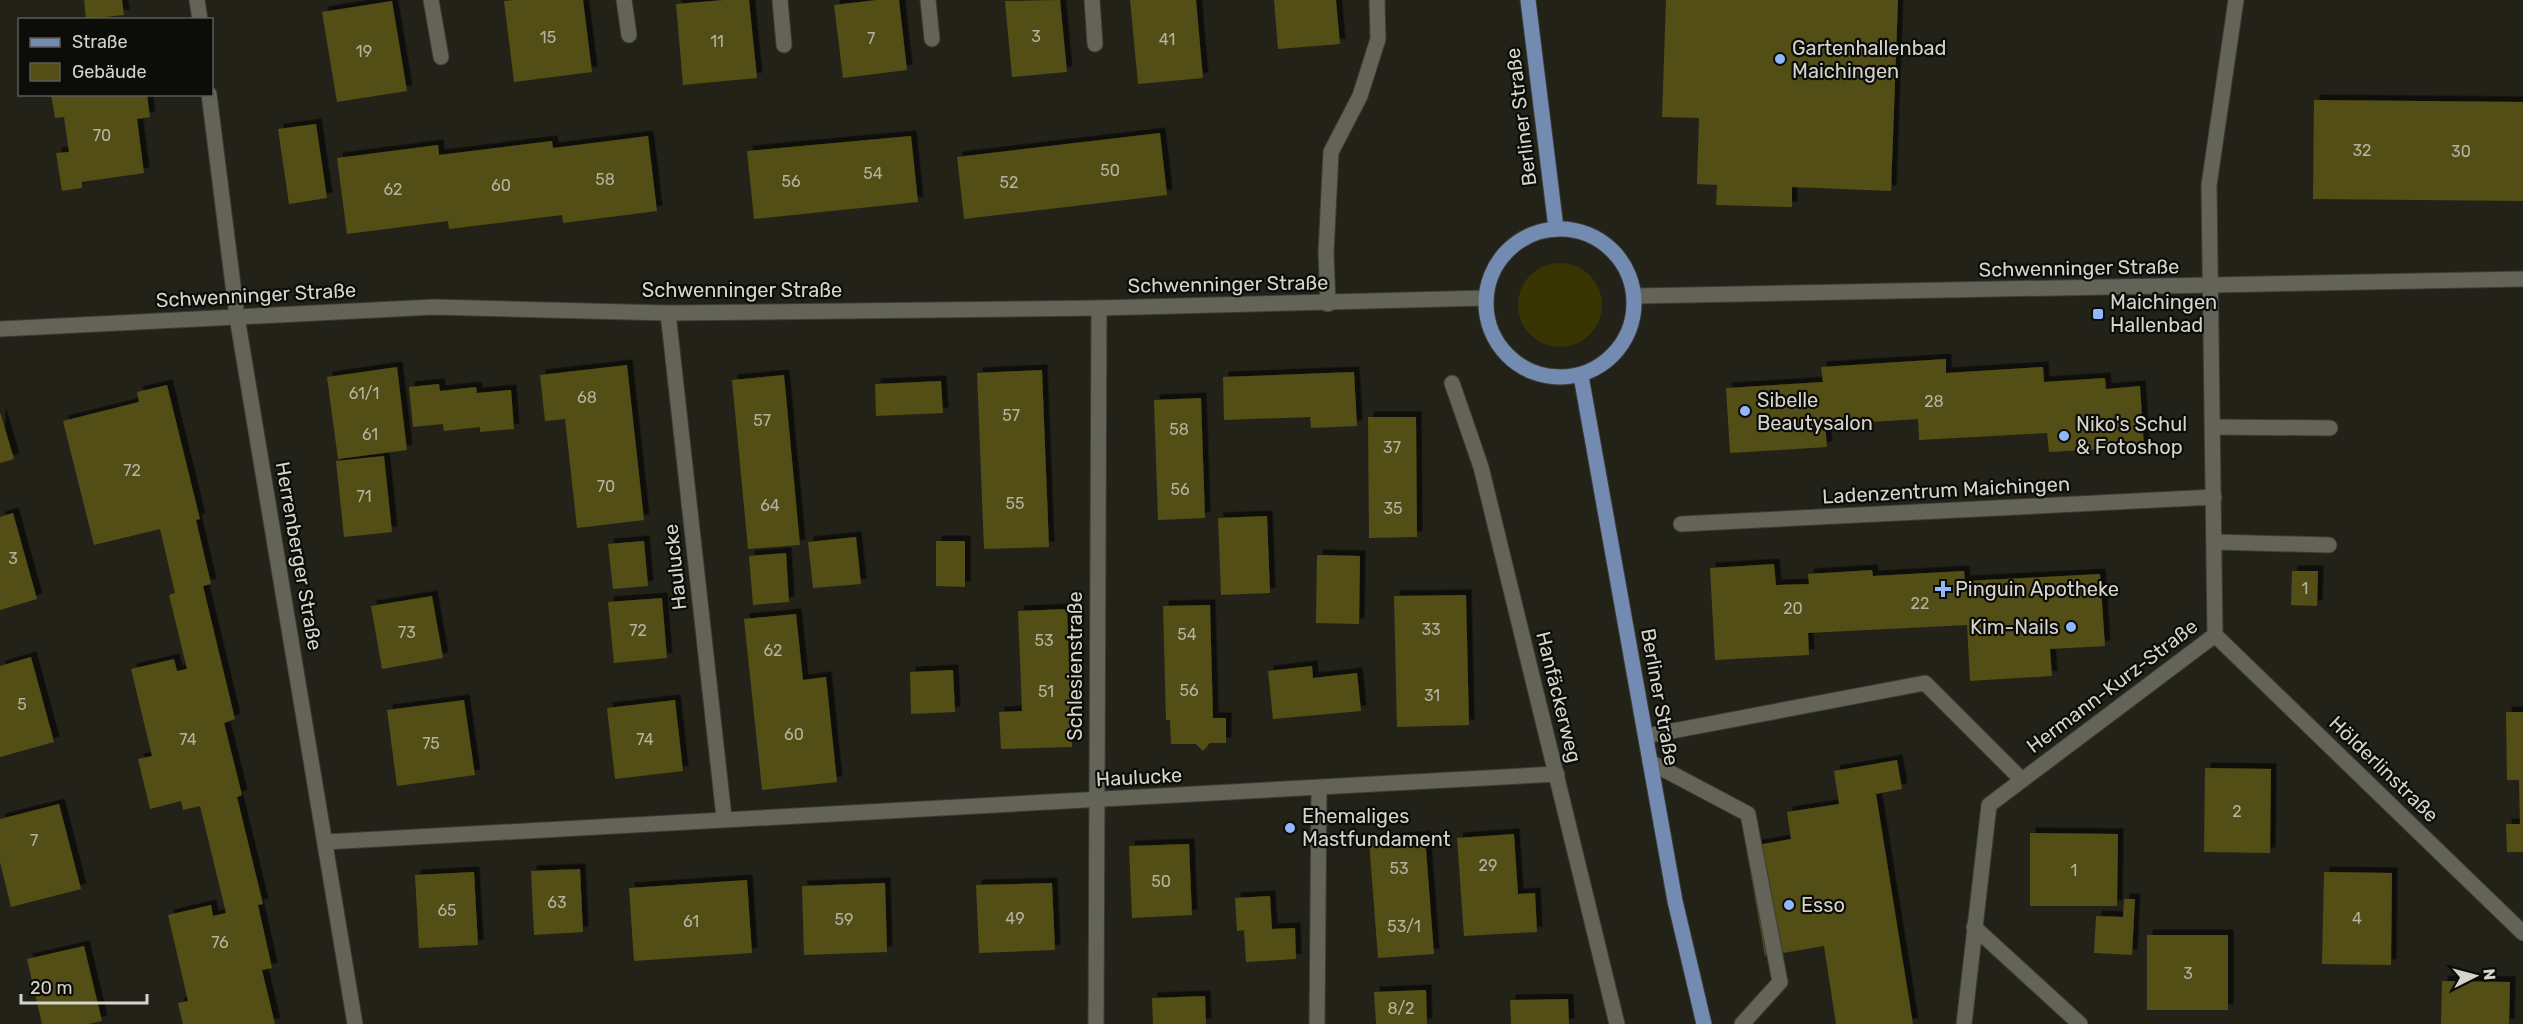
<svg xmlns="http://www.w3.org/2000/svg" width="2523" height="1024" font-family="Rubik,sans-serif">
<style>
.green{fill:#393503}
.building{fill:#524e15;filter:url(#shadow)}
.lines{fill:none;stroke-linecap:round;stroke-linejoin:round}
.minor-casing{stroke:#3c3c35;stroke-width:17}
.major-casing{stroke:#3c3c35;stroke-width:17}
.minor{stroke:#636358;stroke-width:15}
.major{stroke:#738bb0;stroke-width:15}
.poi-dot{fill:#91b8fd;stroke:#0c0c08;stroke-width:2}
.labels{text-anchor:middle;stroke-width:4.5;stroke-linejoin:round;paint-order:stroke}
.number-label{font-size:16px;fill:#b4b3a0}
.poi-label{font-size:20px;fill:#d5d5ce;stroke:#0c0c08;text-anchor:start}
.street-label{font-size:20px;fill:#d5d5ce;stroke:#0c0c08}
</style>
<defs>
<filter id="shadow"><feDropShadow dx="5.5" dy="-5.5" stdDeviation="0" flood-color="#0009"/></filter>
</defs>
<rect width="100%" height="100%" fill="#232219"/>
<circle class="green" cx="1560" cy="305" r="42"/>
<g class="building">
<path d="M84,0H122L124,15L86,19Z"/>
<path d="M514,0H583L592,72L514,82L504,1Z"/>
<path d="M724,0H749L757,78L683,85L676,4Z"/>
<path d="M877,0H899L907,70L843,78L834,5Z"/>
<path d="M1060,0L1067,72L1012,77L1005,1Z"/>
<path d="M1130,0H1196L1203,78L1138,84Z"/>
<path d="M1274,0H1336L1340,44L1278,49Z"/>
<path d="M1666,0H1898L1891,191L1792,187V207L1716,205L1717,185L1697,184L1699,118L1662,117Z"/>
<path d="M392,1L407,91L337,102L322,12Z"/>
<path d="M51,94L147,95L150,117L137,119L144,173L82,182V188L62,191L56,153L69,152L64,117L55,118Z"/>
<path d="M2314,100L2523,102V201L2313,199Z"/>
<path d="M316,124L327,198L289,204L278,129Z"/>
<path d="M1160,133L1167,195L964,219L957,157Z"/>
<path d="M648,136L657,211L563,223L562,215L449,229L448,221L347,234L337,158L438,145L439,155L552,141L553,148Z"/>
<path d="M911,136L918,202L754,219L747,151Z"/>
<path d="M1946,359V373L2043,367L2044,382L2105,378L2106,389L2140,386L2144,447L2049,452L2047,433L1919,440L1918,419L1825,425L1827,447L1730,453L1726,388L1823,382L1821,367Z"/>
<path d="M627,365L644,520L577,528L565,419L545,421L540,375Z"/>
<path d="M397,367L407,450L338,459L327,377Z"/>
<path d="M1042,370L1049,547L984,549L977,373Z"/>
<path d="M1354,372L1357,426L1311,428L1310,417L1224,420L1223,377Z"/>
<path d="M784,375L800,545L748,549L732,380Z"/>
<path d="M941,381L943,413L876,416L875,384Z"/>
<path d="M439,384L440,391L476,387L477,393L511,390L514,429L480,432V427L444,431L443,424L413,427L409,387Z"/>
<path d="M167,385L200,519L196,520L211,584L203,586L235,719L224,723L242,795L237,797L263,904L258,905L272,968L262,970L275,1024H183L178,1003L188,1001L168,915L211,905L213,916L226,913L200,806L183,810L181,801L150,809L138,759L152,756L131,669L174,659L177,671L187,669L169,595L175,593L160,529L94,545L63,421L139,402L137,392Z"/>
<path d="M1201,398L1205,518L1158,520L1154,400Z"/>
<path d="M0,412L14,459L0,463Z"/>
<path d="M1368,417H1416L1417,537L1369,538Z"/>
<path d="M384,456L392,532L344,537L336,461Z"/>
<path d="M13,513L37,599L0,610V517Z"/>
<path d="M1267,516L1270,593L1221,595L1218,518Z"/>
<path d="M856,537L861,584L813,588L808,542Z"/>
<path d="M644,541L648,586L613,589L608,544Z"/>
<path d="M936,541H965V587L936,586Z"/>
<path d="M786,553L789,602L753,605L749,556Z"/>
<path d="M1317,555L1360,556L1359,624L1316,623Z"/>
<path d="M1774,564L1776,585L1809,584L1808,574L1872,570L1873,576L1964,571L1965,581L2100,574L2105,646L2050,649L2052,676L1970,681L1967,625L1808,633L1809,655L1715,660L1710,568Z"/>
<path d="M2292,571H2318L2317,606L2291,605Z"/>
<path d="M1466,595L1469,725L1397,727L1394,596Z"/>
<path d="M432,596L443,658L382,669L371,606Z"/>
<path d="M662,598L667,658L614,663L608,602Z"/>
<path d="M1210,605L1213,718H1226V743H1210L1203,751L1196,744H1171L1170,720H1166L1163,606Z"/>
<path d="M1067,609L1072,747L1001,749L999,712L1022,711L1018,611Z"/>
<path d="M796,614L803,680L826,677L837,782L762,790L744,619Z"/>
<path d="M31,657L54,742L0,757V666Z"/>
<path d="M1312,666L1313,678L1357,673L1361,711L1273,719L1268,671Z"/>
<path d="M953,670L955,712L911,714L910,672Z"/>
<path d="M464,700L475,775L397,786L387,710Z"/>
<path d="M675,700L683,771L615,779L607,708Z"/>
<path d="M2506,712H2523V852H2507L2506,824H2520L2519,780H2507Z"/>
<path d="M1897,760L1902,789L1876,794L1913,1024H1836L1824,946L1765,956L1746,847L1791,839L1787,812L1839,804L1834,771Z"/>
<path d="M2205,768L2271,769L2270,853L2204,852Z"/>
<path d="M59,804L81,889L11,907L0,862V819Z"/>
<path d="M2030,833L2118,834L2117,906H2030Z"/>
<path d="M1514,834L1518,894L1535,893L1537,932L1464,936L1457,838Z"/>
<path d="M1425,836L1434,954L1378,958L1369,841Z"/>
<path d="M1189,844L1192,915L1132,918L1129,846Z"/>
<path d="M580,869L583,932L534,935L531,871Z"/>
<path d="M474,872L478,945L419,948L415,875Z"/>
<path d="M2324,872L2392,873L2391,965L2322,964Z"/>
<path d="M747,880L752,953L634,961L629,888Z"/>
<path d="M885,883L887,952L804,955L802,886Z"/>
<path d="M1052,883L1055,950L979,953L976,885Z"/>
<path d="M1270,896L1272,929L1295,928L1296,959L1246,962L1244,930L1237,931L1235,898Z"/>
<path d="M2124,899H2135L2132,955L2094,953L2096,916L2123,917Z"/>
<rect x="2147" y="935" width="81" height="75"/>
<path d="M84,946L102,1021L88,1024H42L27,959Z"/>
<path d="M2442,981L2510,982L2509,1024H2441Z"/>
<path d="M1426,990L1427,1024H1376L1374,992Z"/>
<path d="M1205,996L1206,1024H1153L1152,998Z"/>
<path d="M1568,999L1569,1024H1511L1510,1000Z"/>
</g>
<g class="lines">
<defs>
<g id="minor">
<path d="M197,0L200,20"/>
<path d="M431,0L441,57"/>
<path d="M624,0L629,35"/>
<path d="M780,0L784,45"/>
<path d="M928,0L932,39"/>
<path d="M1092,0L1095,44"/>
<path d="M209,94L237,317L355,1024"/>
<path d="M1635,296L2523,279"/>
<path d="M1328,304L1326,253L1331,152L1360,96L1378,39L1377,0"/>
<path d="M668,313L724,817"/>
<path d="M0,329L434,307L668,313L1099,308L1485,298"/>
<path d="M1452,383L1481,467L1617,1024"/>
<path d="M2213,427L2330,428"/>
<path d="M1681,524L2214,497"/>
<path d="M2215,542L2329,545"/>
<path d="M2215,635L2523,933"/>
<path d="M1646,736L1925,683L2022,780"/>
<path d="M1650,762L1748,814L1780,982L1742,1024"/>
<path d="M325,842C736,817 1147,797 1557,774"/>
<path d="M1974,927L2080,1024"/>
<path d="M1096,1024L1099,308"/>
<path d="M1317,1024L1319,788"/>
<path d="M1964,1024L1989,805L2215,635L2209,185L2236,0"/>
</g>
<g id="major">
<path d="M1528,0L1556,228"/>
<circle cx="1560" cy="303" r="74"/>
<path d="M1581,376L1675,901L1704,1024"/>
</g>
</defs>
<use href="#minor" class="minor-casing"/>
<use href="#major" class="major-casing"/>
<use href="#minor" class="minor"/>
<use href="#major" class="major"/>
</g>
<g class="poi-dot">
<circle cx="1780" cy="59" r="6"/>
<rect x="2092" y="308" width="12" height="12" rx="3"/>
<circle cx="1745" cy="411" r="6"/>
<circle cx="2064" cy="436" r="6"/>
<path d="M1940 580h6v6h6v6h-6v6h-6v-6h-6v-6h6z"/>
<circle cx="2071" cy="627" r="6"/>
<circle cx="1290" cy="828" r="6"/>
<circle cx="1789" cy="905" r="6"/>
</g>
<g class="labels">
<g class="number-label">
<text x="1036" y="42">3</text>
<text x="548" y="43">15</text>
<text x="871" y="44">7</text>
<text x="1167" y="45">41</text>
<text x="717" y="47">11</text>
<text x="364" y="57">19</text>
<text x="102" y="141">70</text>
<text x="2362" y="156">32</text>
<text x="2461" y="157">30</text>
<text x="1110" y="176">50</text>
<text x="873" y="179">54</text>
<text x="605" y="185">58</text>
<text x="791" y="187">56</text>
<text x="1009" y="188">52</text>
<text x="501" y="191">60</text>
<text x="393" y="195">62</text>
<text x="364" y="399">61/1</text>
<text x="587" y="403">68</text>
<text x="1934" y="407">28</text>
<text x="1011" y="421">57</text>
<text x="762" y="426">57</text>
<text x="1179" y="435">58</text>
<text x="370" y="440">61</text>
<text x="1392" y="453">37</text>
<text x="132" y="476">72</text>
<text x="606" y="492">70</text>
<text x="1180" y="495">56</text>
<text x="364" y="502">71</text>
<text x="1015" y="509">55</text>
<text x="770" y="511">64</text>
<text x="1393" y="514">35</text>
<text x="13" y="564">3</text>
<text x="2305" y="594">1</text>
<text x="1920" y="609">22</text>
<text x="1793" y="614">20</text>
<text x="1431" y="635">33</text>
<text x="638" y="636">72</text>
<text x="407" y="638">73</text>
<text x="1187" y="640">54</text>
<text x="1044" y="646">53</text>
<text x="773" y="656">62</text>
<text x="1189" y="696">56</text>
<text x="1046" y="697">51</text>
<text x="1432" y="701">31</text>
<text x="22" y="710">5</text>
<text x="794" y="740">60</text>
<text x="188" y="745">74</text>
<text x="645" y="745">74</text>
<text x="431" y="749">75</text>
<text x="2237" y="817">2</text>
<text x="34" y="846">7</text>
<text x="1488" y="871">29</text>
<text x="1399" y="874">53</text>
<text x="2074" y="876">1</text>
<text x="1161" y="887">50</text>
<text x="557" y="908">63</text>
<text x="447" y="916">65</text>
<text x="1015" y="924">49</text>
<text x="2357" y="924">4</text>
<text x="844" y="925">59</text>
<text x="691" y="927">61</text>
<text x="1404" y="932">53/1</text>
<text x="220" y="948">76</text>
<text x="2188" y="979">3</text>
<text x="1401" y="1014">8/2</text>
</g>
<g class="poi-label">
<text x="1792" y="55">Gartenhallenbad<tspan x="1792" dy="23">Maichingen</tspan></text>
<text x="2110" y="309">Maichingen<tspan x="2110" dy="23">Hallenbad</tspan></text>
<text x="1757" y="407">Sibelle<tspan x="1757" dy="23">Beautysalon</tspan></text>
<text x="2076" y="431">Niko's Schul<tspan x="2076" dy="23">&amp; Fotoshop</tspan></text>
<text x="1955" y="596">Pinguin Apotheke</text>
<text x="2059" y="634" text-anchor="end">Kim-Nails</text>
<text x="1302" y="823">Ehemaliges<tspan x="1302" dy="23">Mastfundament</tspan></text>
<text x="1801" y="912">Esso</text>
</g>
<g class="street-label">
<text transform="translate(1521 117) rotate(-97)" y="7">Berliner Straße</text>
<text transform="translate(2079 268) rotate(-1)" y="7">Schwenninger Straße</text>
<text transform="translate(1228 284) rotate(-1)" y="7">Schwenninger Straße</text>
<text x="742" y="297">Schwenninger Straße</text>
<text transform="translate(256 295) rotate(-3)" y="7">Schwenninger Straße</text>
<text transform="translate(1946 490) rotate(-3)" y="7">Ladenzentrum Maichingen</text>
<text transform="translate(299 556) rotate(80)" y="7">Herrenberger Straße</text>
<text transform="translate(675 567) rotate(-96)" y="7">Haulucke</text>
<text transform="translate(1075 666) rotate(-90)" y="7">Schlesienstraße</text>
<text transform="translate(2112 686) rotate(-37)" y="7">Hermann-Kurz-Straße</text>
<text transform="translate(1559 697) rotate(76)" y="7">Hanfäckerweg</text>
<text transform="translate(1660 697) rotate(80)" y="7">Berliner Straße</text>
<text transform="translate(2384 769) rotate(44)" y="7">Hölderlinstraße</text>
<text transform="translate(1139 777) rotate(-3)" y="7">Haulucke</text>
</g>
</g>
<rect x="18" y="18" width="195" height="78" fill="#0c0c08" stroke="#5c5c57" stroke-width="1.5"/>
<rect x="30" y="38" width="30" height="9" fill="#738bb0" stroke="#5c5c57" stroke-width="1.5"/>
<text x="72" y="48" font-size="18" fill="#d5d5ce">Straße</text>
<rect x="30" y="63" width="30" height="18" fill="#524e15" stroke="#5c5c57" stroke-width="1.5"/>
<text x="72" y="78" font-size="18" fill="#d5d5ce">Gebäude</text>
<g transform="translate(2475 976) rotate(84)" stroke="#0c0c08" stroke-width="4.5" paint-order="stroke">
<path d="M0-4.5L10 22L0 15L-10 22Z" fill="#d5d5ce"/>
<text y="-9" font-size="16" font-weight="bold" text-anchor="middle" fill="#d5d5ce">N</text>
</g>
<path d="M21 994v9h126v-9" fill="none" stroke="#d5d5ce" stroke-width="3"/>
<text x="30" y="994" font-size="18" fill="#d5d5ce" stroke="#0c0c08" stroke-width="4.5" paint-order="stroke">20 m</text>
</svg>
